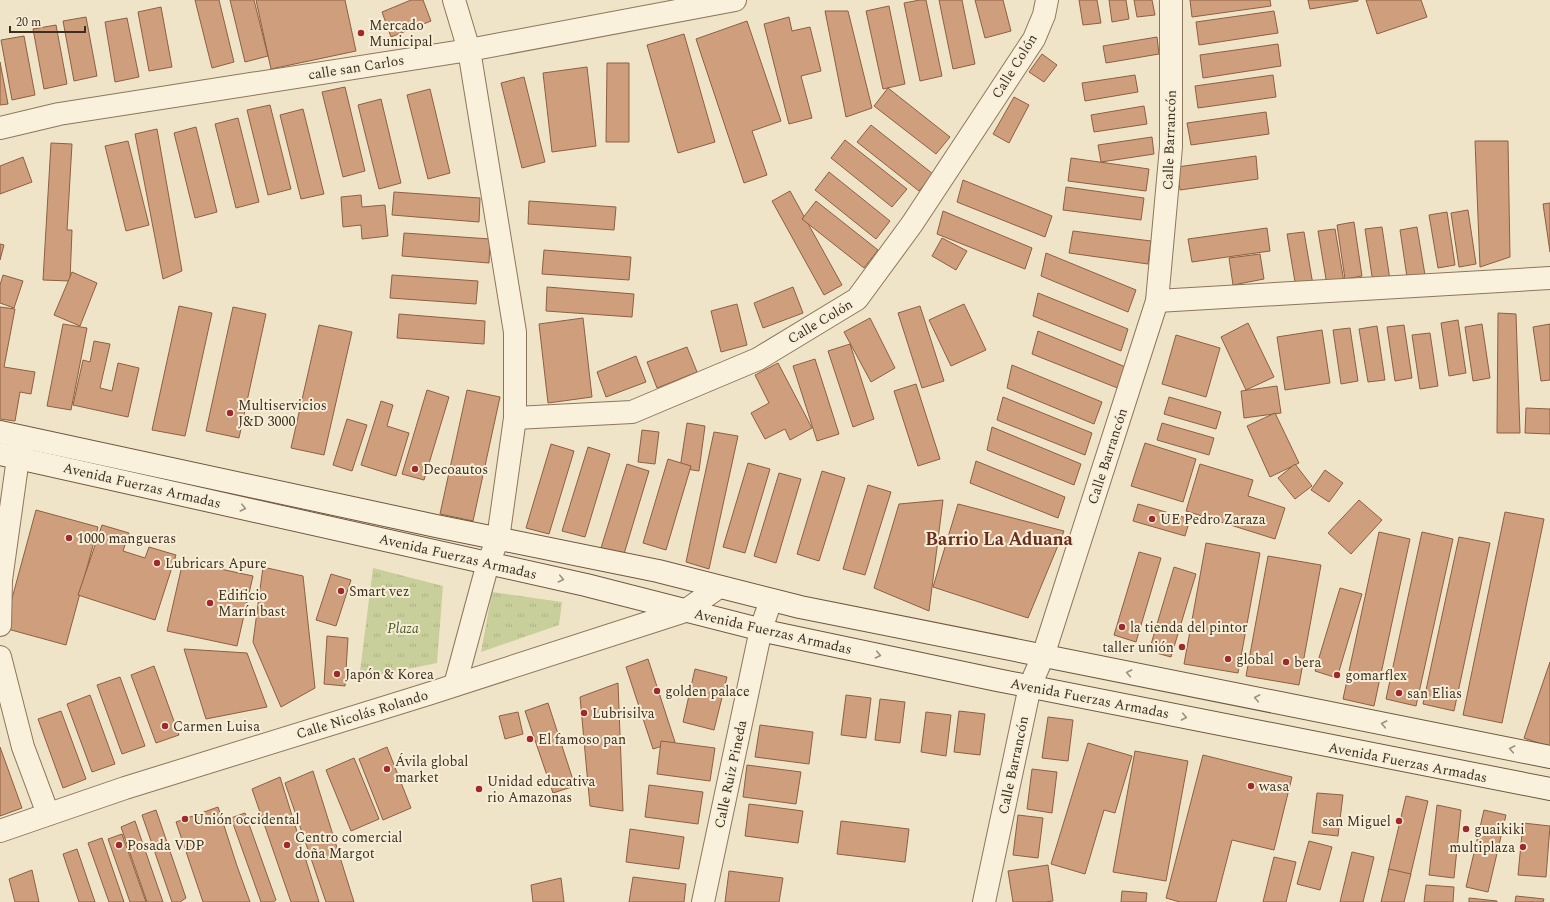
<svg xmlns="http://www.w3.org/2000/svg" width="1550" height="902" font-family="Spectral,serif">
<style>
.park{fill:url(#park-tufts)}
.building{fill:#cf9f7d;stroke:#8d5f41}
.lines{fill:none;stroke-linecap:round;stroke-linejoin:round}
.street-casing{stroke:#8d765c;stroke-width:24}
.secondary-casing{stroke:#6f573f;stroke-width:24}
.street{stroke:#faf1dc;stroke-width:22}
.secondary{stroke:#faf1dc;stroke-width:22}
.oneway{stroke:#9c907e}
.poi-dot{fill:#9e2a2b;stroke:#f7eed8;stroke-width:1.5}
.labels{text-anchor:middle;stroke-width:4;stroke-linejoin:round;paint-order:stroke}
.poi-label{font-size:14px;fill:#3d2e20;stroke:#f7eed8;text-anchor:start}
.street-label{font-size:14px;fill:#3d2e20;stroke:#f7eed8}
.park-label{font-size:14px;font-style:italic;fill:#4d5a26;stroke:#f7eed8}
.district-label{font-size:18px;font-weight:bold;fill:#6b2e1e;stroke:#f7eed8}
</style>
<defs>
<pattern id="park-tufts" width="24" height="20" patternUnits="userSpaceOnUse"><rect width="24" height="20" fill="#c9cf9b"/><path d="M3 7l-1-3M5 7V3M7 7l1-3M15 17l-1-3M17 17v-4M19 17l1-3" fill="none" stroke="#aeb285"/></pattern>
</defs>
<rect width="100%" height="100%" fill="#f0e4c8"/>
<g class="park">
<path d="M373,568L443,586L437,663L359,679Z"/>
<path d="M492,592L562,602L559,625L481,652Z"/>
</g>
<g class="building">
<path d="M195,0H219L234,62L212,68Z"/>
<path d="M230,0H254L268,56L245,62Z"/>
<path d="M256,0H345L356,51L271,69Z"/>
<path d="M411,0H423L431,21L391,37L382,12Z"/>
<path d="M920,0H926L942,76L920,81L904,3Z"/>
<path d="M939,0H962L975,64L953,69Z"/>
<path d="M975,0H1003L1011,31L985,38Z"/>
<path d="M1079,0H1097L1101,23L1083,25Z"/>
<path d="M1109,0H1126L1129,19L1112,22Z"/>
<path d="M1134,0H1152L1155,15L1137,17Z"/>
<path d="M1190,0H1270L1271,6L1192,17Z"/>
<path d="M1308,0H1358V1L1310,9Z"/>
<path d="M1366,0H1421L1427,17L1377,34Z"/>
<path d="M889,6L905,84L883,89L866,11Z"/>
<path d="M161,7L172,67L149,71L138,12Z"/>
<path d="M825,11H848L872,108L846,117Z"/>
<path d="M1274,11L1278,33L1199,45L1196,22Z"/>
<path d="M86,17L97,76L74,81L63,21Z"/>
<path d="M789,17L792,31L810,27L821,71L801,76L812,118L789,124L764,24Z"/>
<path d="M127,18L139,77L115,82L105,22Z"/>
<path d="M747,21L781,121L752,131L767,175L744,183L696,39Z"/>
<path d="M56,25L67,84L44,89L33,29Z"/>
<path d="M684,34L715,142L678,153L647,45Z"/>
<path d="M24,36L35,95L12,100L1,40Z"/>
<path d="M1157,37L1159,54L1106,63L1103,46Z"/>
<path d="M1278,44L1281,66L1203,78L1200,55Z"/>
<path d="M1042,54L1057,65L1044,82L1029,72Z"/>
<path d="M0,62L8,104L0,105Z"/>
<path d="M607,63H629V142H606Z"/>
<path d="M587,67L596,146L552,152L543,73Z"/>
<path d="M1135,75L1138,92L1085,101L1082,83Z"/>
<path d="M1273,75L1276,97L1198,108L1195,86Z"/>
<path d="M524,77L545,162L522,168L501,83Z"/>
<path d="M345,87L365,171L343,177L322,92Z"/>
<path d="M888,88L950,137L936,154L874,106Z"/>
<path d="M430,89L450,173L428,179L407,95Z"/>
<path d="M1014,97L1029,105L1009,143L993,134Z"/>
<path d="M381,99L401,183L379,189L358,105Z"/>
<path d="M270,105L291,189L268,195L247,110Z"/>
<path d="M1144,106L1147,124L1094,132L1091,115Z"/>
<path d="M303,109L324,194L301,199L280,115Z"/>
<path d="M1266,112L1269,134L1191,145L1187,123Z"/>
<path d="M238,118L259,202L236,208L215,124Z"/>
<path d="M871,125L933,174L919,191L857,142Z"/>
<path d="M196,127L217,212L195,218L174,133Z"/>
<path d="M157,129L182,271L163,279L135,134Z"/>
<path d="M1152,137L1154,154L1101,162L1098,145Z"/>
<path d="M845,140L907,189L892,207L831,158Z"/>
<path d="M128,141L149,225L126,231L105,146Z"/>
<path d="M1475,141H1508L1510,257L1480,267Z"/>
<path d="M51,143L72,144L67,230H72L70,281L43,280Z"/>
<path d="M1256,156L1258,179L1180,190L1177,167Z"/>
<path d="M23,157L32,182L0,194V166Z"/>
<path d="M1071,158L1149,169L1146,191L1068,181Z"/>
<path d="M829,172L890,221L876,239L815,190Z"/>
<path d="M963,180L1052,216L1045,237L957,202Z"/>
<path d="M1066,187L1144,198L1141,220L1063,210Z"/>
<path d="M790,191L842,285L824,295L772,201Z"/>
<path d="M394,192L480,198L479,222L392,215Z"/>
<path d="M361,195L362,207L385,205L388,236L362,239L361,225L343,227L341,197Z"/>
<path d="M529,201L616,207L614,230L528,224Z"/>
<path d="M816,201L878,250L864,268L802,219Z"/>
<path d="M1550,203V252L1543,204Z"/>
<path d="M1468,210L1476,264L1459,267L1451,213Z"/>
<path d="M943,211L1032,248L1025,269L937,234Z"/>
<path d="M1447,212L1455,265L1438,268L1429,215Z"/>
<path d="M1354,222L1362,276L1345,279L1337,225Z"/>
<path d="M1382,227L1390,280L1373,283L1365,229Z"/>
<path d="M1417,227L1426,281L1408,284L1400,230Z"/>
<path d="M1267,228L1270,251L1192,262L1188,239Z"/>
<path d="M1335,229L1344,282L1327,285L1318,231Z"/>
<path d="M1073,231L1151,241L1148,264L1069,253Z"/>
<path d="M1304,232L1313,285L1296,288L1287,234Z"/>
<path d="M404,233L490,239L489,263L402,256Z"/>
<path d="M942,238L967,251L956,270L932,256Z"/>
<path d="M0,244L4,245L0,260Z"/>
<path d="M544,250L631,257L629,280L542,274Z"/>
<path d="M1046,253L1136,290L1128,312L1041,276Z"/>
<path d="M1260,254L1264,279L1233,285L1229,258Z"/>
<path d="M72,272L97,283L80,326L54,315Z"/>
<path d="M3,275L23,281L14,308L0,303V285Z"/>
<path d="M392,275L478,281L476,304L390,298Z"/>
<path d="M547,287L634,294L632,317L546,311Z"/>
<path d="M793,287L803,313L763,328L754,303Z"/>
<path d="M1038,293L1128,329L1121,351L1033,316Z"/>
<path d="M737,304L747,345L721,352L711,311Z"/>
<path d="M964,304L986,350L951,366L929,320Z"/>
<path d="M179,306L212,313L185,436L152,430Z"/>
<path d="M920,306L944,381L922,388L898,313Z"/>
<path d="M0,307L15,309L4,367L35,372L31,394L20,392L15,421L0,419Z"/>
<path d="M233,307L266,314L239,438L206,431Z"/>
<path d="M1498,313L1516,314L1520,433H1497Z"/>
<path d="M399,314L485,321L484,344L397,338Z"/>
<path d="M583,318L592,397L548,403L539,324Z"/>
<path d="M870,318L895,368L871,382L844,332Z"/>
<path d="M1458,320L1466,373L1449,376L1441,323Z"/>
<path d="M1248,323L1274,377L1246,390L1221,337Z"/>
<path d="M63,324L87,328L71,410L47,406Z"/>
<path d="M1482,324L1490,378L1473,381L1465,327Z"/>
<path d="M1550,324V380L1541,381L1533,327Z"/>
<path d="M319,325L352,332L324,455L291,448Z"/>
<path d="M1404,325L1412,378L1395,381L1387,327Z"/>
<path d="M1377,326L1385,380L1368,382L1359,329Z"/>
<path d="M1350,328L1358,381L1341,384L1333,330Z"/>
<path d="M1322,330L1330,383L1285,390L1277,337Z"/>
<path d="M1038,331L1128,368L1120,389L1032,354Z"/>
<path d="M1430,333L1438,386L1420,389L1412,335Z"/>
<path d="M1176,335L1220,348L1206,397L1162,384Z"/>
<path d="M94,341L110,344L100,388L112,391L118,363L139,368L128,417L73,405L83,360L90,362Z"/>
<path d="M850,344L874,419L853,427L828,351Z"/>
<path d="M687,347L697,372L657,388L647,362Z"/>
<path d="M636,356L646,382L606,397L597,372Z"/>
<path d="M815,359L839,434L817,441L793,366Z"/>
<path d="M778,363L812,428L790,440L785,429L765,439L751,413L769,403L755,375Z"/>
<path d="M1012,365L1102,402L1094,424L1007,388Z"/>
<path d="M916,384L940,459L918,466L894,391Z"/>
<path d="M1277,386L1281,413L1244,418L1241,391Z"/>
<path d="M427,390L449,397L424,480L402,474Z"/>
<path d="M467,390L500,397L473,521L440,514Z"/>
<path d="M1003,397L1092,433L1085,455L997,420Z"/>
<path d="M1169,397L1221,412L1216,429L1164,414Z"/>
<path d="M381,401L393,405L387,426L409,433L396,476L361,465Z"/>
<path d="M1526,408L1550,409V434L1525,433Z"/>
<path d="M1275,413L1299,463L1270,477L1247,426Z"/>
<path d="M347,419L367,425L352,471L333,465Z"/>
<path d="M687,423L705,426L699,471L680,468Z"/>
<path d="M1162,423L1214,438L1209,455L1157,440Z"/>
<path d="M992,427L1081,464L1074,485L987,450Z"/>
<path d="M642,430L659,432L655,464L638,462Z"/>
<path d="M714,432L738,436L709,569L686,562Z"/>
<path d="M1145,443L1196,459L1183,502L1131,486Z"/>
<path d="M551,444L574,451L549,534L526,528Z"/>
<path d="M588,447L610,454L585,537L562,531Z"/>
<path d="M668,459L691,466L666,550L643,543Z"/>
<path d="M976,461L1065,497L1058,518L970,483Z"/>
<path d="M748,463L770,469L745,553L723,547Z"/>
<path d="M627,464L649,471L624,554L601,548Z"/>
<path d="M1200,464L1253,480L1248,496L1285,508L1275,539L1186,511Z"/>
<path d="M1295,464L1312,486L1295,499L1278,478Z"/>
<path d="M1325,470L1343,483L1329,502L1311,490Z"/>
<path d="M822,471L845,478L819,561L797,554Z"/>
<path d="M779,473L801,479L776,563L754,556Z"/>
<path d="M868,485L891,492L865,575L843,569Z"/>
<path d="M943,500L929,611L874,588L899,504Z"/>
<path d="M1359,500L1382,520L1351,554L1328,533Z"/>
<path d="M958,504L1064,531L1028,618L933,587Z"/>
<path d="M1138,504L1190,519L1185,536L1133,521Z"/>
<path d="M36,510L98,527L66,645L4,628Z"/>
<path d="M1505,512L1544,519L1502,723L1463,715Z"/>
<path d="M102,525L129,533L123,551L145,558L149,547L176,555L155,620L78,595Z"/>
<path d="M1379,532L1410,539L1374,706L1343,699Z"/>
<path d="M1422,532L1453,539L1416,706L1386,699Z"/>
<path d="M1459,537L1490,543L1454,711L1423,704Z"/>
<path d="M1206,543L1260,553L1238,673L1184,664Z"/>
<path d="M1139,552L1161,558L1136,642L1114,635Z"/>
<path d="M1268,556L1321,565L1299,685L1246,676Z"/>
<path d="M183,561L253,576L237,646L167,631Z"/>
<path d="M263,567L303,576L315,688L281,707L253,642Z"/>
<path d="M1174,567L1196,574L1171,657L1149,651Z"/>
<path d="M331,574L351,580L336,626L316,620Z"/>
<path d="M1340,588L1362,594L1337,678L1315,671Z"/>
<path d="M327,636L348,638L345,686L324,684Z"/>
<path d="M184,649L247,653L267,707L206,719Z"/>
<path d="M648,659L675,742L653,749L626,667Z"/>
<path d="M1550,662V747L1524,738Z"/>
<path d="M154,666L179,735L156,743L131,675Z"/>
<path d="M695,669L727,677L714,730L683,722Z"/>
<path d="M120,677L145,746L122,754L97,685Z"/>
<path d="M618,683L623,811L590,806L580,697Z"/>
<path d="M90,695L115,764L92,772L67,704Z"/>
<path d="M846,695L871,698L866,738L841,735Z"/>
<path d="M880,699L905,702L900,743L875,740Z"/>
<path d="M548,703L575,786L553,793L525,711Z"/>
<path d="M61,711L86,779L63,788L38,719Z"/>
<path d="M959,711L985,714L980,755L954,752Z"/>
<path d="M518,712L523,734L505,739L499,716Z"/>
<path d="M926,712L951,715L946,756L921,752Z"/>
<path d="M1048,717L1073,720L1068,761L1042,758Z"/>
<path d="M760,725L813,732L809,764L755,757Z"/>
<path d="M661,741L715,748L710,781L657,774Z"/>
<path d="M1088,743L1132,756L1115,813L1104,810L1085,874L1051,864Z"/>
<path d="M0,747L22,808L0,816Z"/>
<path d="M387,747L411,808L383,820L359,759Z"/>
<path d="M1135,751L1188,761L1166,881L1113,872Z"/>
<path d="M1203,755L1292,777L1274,850L1232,840L1216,902H1180L1166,898Z"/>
<path d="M354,758L379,819L351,831L326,770Z"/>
<path d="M747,765L801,772L796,804L743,797Z"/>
<path d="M1032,769L1057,772L1052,813L1027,809Z"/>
<path d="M313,771L354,902H326L285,783Z"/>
<path d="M280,777L319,902H291L252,789Z"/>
<path d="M649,785L703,792L698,824L645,817Z"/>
<path d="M1317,793L1343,795L1338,836L1312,833Z"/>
<path d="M1406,796L1428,801L1410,877L1388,872Z"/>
<path d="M749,804L803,811L798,843L745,836Z"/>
<path d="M1437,805L1461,810L1454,878L1429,875Z"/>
<path d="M218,807L237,866L250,902H203L176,822Z"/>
<path d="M156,810L186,898L180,902H172L142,815Z"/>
<path d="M1484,810L1506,815L1488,892L1466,887Z"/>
<path d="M245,813L276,900L273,902H261L231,818Z"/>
<path d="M1018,815L1043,818L1038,858L1013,855Z"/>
<path d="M135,821L163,902H147L121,827Z"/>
<path d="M841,821L909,829L905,862L837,854Z"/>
<path d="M1523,823L1550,826L1546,877L1518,875Z"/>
<path d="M630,829L684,837L679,869L626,862Z"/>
<path d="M122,834L146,902H130L108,839Z"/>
<path d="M102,838L124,902H109L88,843Z"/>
<path d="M1309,841L1332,847L1320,890L1297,884Z"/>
<path d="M77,849L95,902H79L63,854Z"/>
<path d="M1352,852L1374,857L1363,902H1340Z"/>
<path d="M1274,857L1296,862L1286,902H1263Z"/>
<path d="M1048,865L1053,901L1045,902H1013L1008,871Z"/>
<path d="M1389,869L1411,874L1404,902H1381Z"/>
<path d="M32,870L39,902H15L9,879Z"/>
<path d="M729,871L783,878L779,902H725Z"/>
<path d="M633,877L686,884L684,902H629Z"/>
<path d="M561,878L564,902H533L531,885Z"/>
<path d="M1426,885L1454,887L1453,902H1424Z"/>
<path d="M1122,891L1147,893L1146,902H1121Z"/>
<path d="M1516,896L1544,899L1543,902H1515Z"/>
<path d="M1469,898L1497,901V902H1469Z"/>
</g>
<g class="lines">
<defs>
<g id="street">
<path d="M454,0L469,50L515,332V418L498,539L488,563L455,685"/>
<path d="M0,128L59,114L469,50L735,0"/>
<path d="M1157,301L1550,278"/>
<path d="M515,418L632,412L758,359L857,299L912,224L1034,39L1044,15L1047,0"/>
<path d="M0,625L1,580L18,458L24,440"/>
<path d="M0,657L23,747L48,814"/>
<path d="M0,831L125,788L428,694L685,611L719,587"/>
<path d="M703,902L761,629L771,600"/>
<path d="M984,902L1030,686L1043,656L1157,301L1171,147V0"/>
</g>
<g id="secondary">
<path d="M0,432L436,526L658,571L800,607L1550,757"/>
<path d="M0,454L586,585L774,633L997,680L1550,789"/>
</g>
</defs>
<use href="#street" class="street-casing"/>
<use href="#secondary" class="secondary-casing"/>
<use href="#street" class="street"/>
<use href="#secondary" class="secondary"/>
</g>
<defs><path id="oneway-chevron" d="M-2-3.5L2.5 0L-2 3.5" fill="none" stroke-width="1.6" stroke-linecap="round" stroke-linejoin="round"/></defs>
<g class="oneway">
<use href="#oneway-chevron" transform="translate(243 508) rotate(13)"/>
<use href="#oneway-chevron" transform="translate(561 579) rotate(13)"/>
<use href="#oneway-chevron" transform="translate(878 655) rotate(12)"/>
<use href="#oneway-chevron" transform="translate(1129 673) rotate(-169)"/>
<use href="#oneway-chevron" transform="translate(1257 698) rotate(-169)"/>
<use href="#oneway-chevron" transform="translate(1184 717) rotate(11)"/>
<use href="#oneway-chevron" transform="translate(1384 724) rotate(-169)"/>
<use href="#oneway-chevron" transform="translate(1512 749) rotate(-169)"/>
</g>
<g class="poi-dot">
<circle cx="361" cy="33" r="4"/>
<circle cx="230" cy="413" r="4"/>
<circle cx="415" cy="469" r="4"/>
<circle cx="1152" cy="519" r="4"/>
<circle cx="69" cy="538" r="4"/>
<circle cx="157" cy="563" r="4"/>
<circle cx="341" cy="591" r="4"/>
<circle cx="210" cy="603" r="4"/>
<circle cx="1122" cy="627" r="4"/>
<circle cx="1182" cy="647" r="4"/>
<circle cx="1228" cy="659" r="4"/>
<circle cx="1286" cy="662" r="4"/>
<circle cx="337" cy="674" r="4"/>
<circle cx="1337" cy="675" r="4"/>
<circle cx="657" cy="691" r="4"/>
<circle cx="1399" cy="693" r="4"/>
<circle cx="584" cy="713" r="4"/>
<circle cx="165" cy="726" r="4"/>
<circle cx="530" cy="739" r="4"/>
<circle cx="387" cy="769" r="4"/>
<circle cx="1251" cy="786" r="4"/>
<circle cx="479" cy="789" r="4"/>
<circle cx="185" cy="819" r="4"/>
<circle cx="1399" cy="821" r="4"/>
<circle cx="1466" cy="829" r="4"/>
<circle cx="119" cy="845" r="4"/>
<circle cx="287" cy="845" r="4"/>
<circle cx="1523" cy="847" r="4"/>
</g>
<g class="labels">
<g class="poi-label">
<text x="369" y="30">Mercado<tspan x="369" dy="16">Municipal</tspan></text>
<text x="238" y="410">Multiservicios<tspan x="238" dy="16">J&amp;D 3000</tspan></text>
<text x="423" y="474">Decoautos</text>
<text x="1160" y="524">UE Pedro Zaraza</text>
<text x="77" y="543">1000 mangueras</text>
<text x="165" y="568">Lubricars Apure</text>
<text x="349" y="596">Smart vez</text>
<text x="218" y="600">Edificio<tspan x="218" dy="16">Marín bast</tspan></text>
<text x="1130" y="632">la tienda del pintor</text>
<text x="1174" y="652" text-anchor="end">taller unión</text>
<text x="1236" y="664">global</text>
<text x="1294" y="667">bera</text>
<text x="345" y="679">Japón &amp; Korea</text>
<text x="1345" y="680">gomarflex</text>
<text x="665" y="696">golden palace</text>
<text x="1407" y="698">san Elias</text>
<text x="592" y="718">Lubrisilva</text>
<text x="173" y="731">Carmen Luisa</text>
<text x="538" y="744">El famoso pan</text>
<text x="395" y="766">Ávila global<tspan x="395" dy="16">market</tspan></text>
<text x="487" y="786">Unidad educativa<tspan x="487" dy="16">rio Amazonas</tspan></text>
<text x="1259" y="791">wasa</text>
<text x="193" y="824">Unión occidental</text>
<text x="1391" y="826" text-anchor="end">san Miguel</text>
<text x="1474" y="834">guaikiki</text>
<text x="295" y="842">Centro comercial<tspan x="295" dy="16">doña Margot</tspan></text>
<text x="127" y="850">Posada VDP</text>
<text x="1515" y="852" text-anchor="end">multiplaza</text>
</g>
<g class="street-label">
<text transform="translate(1014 66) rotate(-58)" y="5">Calle Colón</text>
<text transform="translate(356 67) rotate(-9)" y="5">calle san Carlos</text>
<text transform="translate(1169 140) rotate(-88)" y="5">Calle Barrancón</text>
<text transform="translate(820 321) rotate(-31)" y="5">Calle Colón</text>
<text transform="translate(1107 456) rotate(-72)" y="5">Calle Barrancón</text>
<text transform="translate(142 485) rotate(13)" y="5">Avenida Fuerzas Armadas</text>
<text transform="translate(458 556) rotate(13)" y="5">Avenida Fuerzas Armadas</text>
<text transform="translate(773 631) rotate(13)" y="5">Avenida Fuerzas Armadas</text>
<text transform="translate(1090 698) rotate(11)" y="5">Avenida Fuerzas Armadas</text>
<text transform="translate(362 714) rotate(-17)" y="5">Calle Nicolás Rolando</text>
<text transform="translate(1408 762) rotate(11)" y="5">Avenida Fuerzas Armadas</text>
<text transform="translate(1013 765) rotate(-78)" y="5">Calle Barrancón</text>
<text transform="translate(730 774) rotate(-78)" y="5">Calle Ruiz Pineda</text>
</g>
<g class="park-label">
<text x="403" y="633">Plaza</text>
</g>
<g class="district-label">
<text x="999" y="545">Barrio La Aduana</text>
</g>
</g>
<path d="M10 26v6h75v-6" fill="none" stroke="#3d2e20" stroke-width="2"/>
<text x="16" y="26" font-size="12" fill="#3d2e20" stroke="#f7eed8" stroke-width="3" paint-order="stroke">20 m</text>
</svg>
